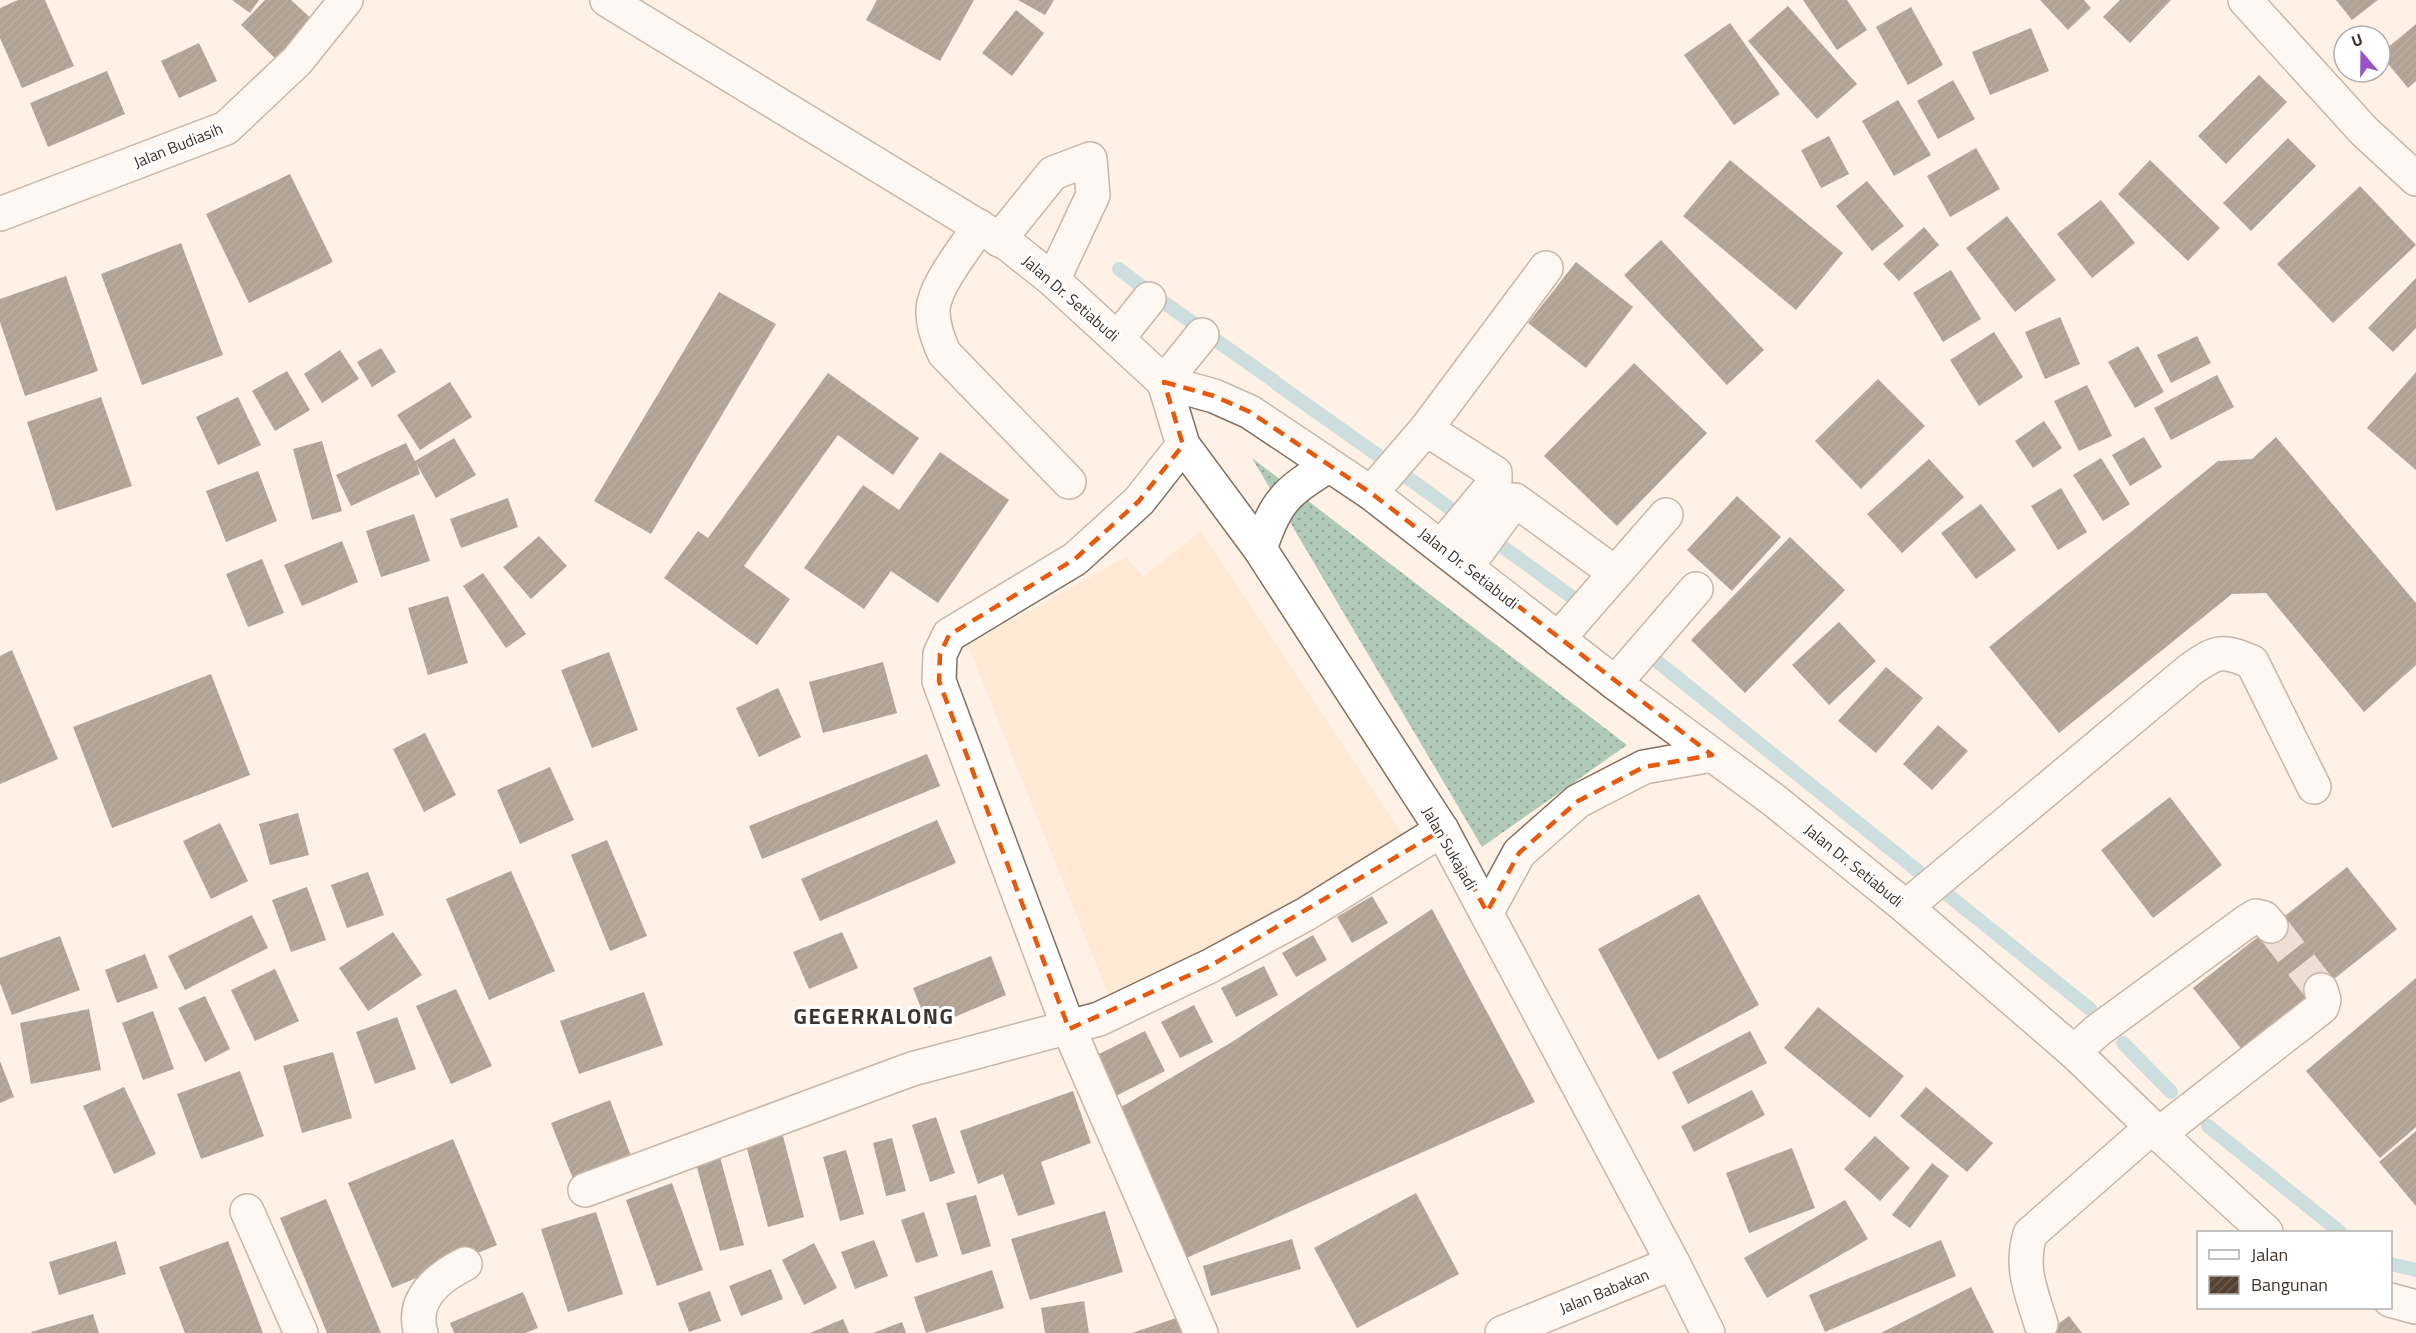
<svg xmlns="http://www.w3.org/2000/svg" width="2416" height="1333" font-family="'Titillium Web',sans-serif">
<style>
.built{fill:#ffe8d4}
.grass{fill:url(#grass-dots)}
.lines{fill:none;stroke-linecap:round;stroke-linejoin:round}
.stream{stroke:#90c8d5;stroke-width:14}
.building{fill:url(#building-hatch)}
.minor-tunnel{stroke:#d8cbc1;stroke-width:33;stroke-dasharray:33 16;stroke-linecap:butt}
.minor-casing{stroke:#83705f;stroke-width:36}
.major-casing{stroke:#83705f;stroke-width:36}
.minor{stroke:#fff;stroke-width:33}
.major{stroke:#fff;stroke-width:33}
.marked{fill:none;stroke:#e8590c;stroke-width:4.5;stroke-dasharray:12 8;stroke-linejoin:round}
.labels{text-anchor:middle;stroke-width:6;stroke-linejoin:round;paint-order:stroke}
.street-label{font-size:16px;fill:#3d342d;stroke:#fff}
.district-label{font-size:22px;font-weight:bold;letter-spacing:1.5px;fill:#3d342d;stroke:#fff}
</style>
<defs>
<pattern id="grass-dots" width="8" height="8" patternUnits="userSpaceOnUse" patternTransform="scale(1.5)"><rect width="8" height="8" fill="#b0cab7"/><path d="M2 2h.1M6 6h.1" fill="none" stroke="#90a595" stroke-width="1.8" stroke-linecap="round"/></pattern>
<pattern id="building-hatch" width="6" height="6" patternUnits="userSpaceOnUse" patternTransform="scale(1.5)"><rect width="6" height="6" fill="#544133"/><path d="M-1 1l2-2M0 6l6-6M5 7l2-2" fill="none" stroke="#6b5b4f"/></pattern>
</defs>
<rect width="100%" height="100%" fill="#fff1e6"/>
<path class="built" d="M1201,531L1409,845L1113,1006L968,645L1126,557L1143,577Z"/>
<path class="grass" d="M1252,458L1627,745L1482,847Z"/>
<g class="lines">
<g class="stream">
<path d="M1119,269L1149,292"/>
<path d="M1156,297L1203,330"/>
<path d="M1207,334L1274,381"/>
<path d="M1277,384L1389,463"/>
<path d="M1397,470L1458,514"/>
<path d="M1496,542L1583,605"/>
<path d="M1648,654L1929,880"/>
<path d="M1938,887L2090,1009"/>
<path d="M2123,1043L2171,1092"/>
<path d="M2208,1126L2340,1232"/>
<path d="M2390,1264L2416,1270"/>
</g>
</g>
<g class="building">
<path d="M18,0H45L74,66L22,88L0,38V8Z"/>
<path d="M232,0H259L250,13Z"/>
<path d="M265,0H291L314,21L277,60L241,25Z"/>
<path d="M877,0H974L940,61L866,20Z"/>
<path d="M1018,0H1054L1045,15Z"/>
<path d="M1803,0H1847L1867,30L1837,50Z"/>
<path d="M2040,0H2084L2091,8L2068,30Z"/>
<path d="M2120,0H2171L2130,43L2103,17Z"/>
<path d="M2336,0H2378L2352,20Z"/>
<path d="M1788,6L1857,84L1817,119L1748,41Z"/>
<path d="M1911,7L1943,65L1908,85L1876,27Z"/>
<path d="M1016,10L1044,33L1012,76L982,53Z"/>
<path d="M1730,23L1780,94L1734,125L1684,55Z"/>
<path d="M2416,24V81L2408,88L2380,54Z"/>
<path d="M2031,28L2049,71L1990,95L1972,52Z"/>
<path d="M199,43L217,81L179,98L161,61Z"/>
<path d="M107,71L125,114L48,147L30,103Z"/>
<path d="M2259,75L2287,102L2226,164L2198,136Z"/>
<path d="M1953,80L1975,119L1938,139L1917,101Z"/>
<path d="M1898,100L1931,155L1894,176L1862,121Z"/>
<path d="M1829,136L1849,174L1821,188L1801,150Z"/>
<path d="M2288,138L2316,166L2251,231L2223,203Z"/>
<path d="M1976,148L2000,189L1950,217L1927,176Z"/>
<path d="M1730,160L1843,253L1796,310L1683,216Z"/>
<path d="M2150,160L2220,228L2188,261L2118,194Z"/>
<path d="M290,174L333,262L249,303L206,214Z"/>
<path d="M1867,181L1904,226L1872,251L1836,206Z"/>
<path d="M2360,186L2416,245L2333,323L2277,264Z"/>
<path d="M2101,200L2135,243L2092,278L2057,234Z"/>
<path d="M2007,216L2056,280L2015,312L1966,248Z"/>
<path d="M1924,227L1939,245L1899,281L1883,264Z"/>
<path d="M1661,240L1764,350L1727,385L1624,275Z"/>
<path d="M181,243L223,355L142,385L101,274Z"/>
<path d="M1576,262L1633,307L1586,368L1528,323Z"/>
<path d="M1951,270L1981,319L1943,342L1913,293Z"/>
<path d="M66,276L98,371L25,396L0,322V299Z"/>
<path d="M2416,278V328L2393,352L2368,328Z"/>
<path d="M719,292L776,324L651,534L594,501Z"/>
<path d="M2060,317L2080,364L2045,379L2025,332Z"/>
<path d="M1994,332L2023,377L1979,406L1950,360Z"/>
<path d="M2197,336L2211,363L2171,383L2157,355Z"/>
<path d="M2138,346L2164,392L2135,408L2108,362Z"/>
<path d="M381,348L396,372L372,387L357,362Z"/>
<path d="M340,350L359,379L322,403L304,374Z"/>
<path d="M1634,363L1707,433L1617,526L1544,456Z"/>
<path d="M287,371L310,410L275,431L252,391Z"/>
<path d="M2416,372V470L2367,428Z"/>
<path d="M828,373L919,438L893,475L838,435L744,566L790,599L757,645L664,578L698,531L708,538Z"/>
<path d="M2217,375L2234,407L2171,440L2154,408Z"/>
<path d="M1878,379L1925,426L1861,489L1815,441Z"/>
<path d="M450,382L472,417L420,450L397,415Z"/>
<path d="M2087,385L2112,436L2079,451L2054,401Z"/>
<path d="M101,397L132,486L56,511L27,422Z"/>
<path d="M238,397L261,445L218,465L196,417Z"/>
<path d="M2044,421L2062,448L2033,468L2015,441Z"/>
<path d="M2144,437L2162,467L2130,486L2112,455Z"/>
<path d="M2276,437L2416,603V665L2364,712L2266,593L2232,594L2059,733L1989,647L2218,461L2252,459Z"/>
<path d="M454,438L476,475L436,498L417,465L420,474L351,506L336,475L406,443L415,461Z"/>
<path d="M322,441L342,511L312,520L293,449Z"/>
<path d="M940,452L1009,500L938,603L891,571L864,609L804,568L863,485L899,510Z"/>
<path d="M2101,458L2130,504L2103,521L2073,475Z"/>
<path d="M1929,459L1964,497L1902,553L1867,514Z"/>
<path d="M258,471L277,521L226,542L206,491Z"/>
<path d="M2061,488L2087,532L2058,550L2031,506Z"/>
<path d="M1737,496L1781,537L1732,591L1687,550Z"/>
<path d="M508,498L518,527L461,548L450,519Z"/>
<path d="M1981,504L2016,550L1976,579L1941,533Z"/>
<path d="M414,514L430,561L381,577L366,531Z"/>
<path d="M539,536L567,566L531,599L503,567Z"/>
<path d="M1790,537L1845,590L1745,693L1691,640Z"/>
<path d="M342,541L358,582L302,606L284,565Z"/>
<path d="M262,559L284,613L248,627L226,574Z"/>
<path d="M483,573L526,634L506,648L463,586Z"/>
<path d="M448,596L468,663L428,675L408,608Z"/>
<path d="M1839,622L1876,661L1829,705L1792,665Z"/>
<path d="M12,650L58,759L0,784V656Z"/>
<path d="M609,652L638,730L592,748L561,670Z"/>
<path d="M883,662L897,713L823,733L809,682Z"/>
<path d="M1886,667L1923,698L1876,753L1838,721Z"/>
<path d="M211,674L250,775L112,828L73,727Z"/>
<path d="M778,688L801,737L759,757L736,708Z"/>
<path d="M1938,725L1968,751L1932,790L1903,764Z"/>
<path d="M425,733L456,795L424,812L393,749Z"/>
<path d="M927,754L940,786L762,859L749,826Z"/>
<path d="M550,767L574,820L520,844L497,790Z"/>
<path d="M2170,797L2222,865L2153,918L2101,850Z"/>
<path d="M298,813L309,855L270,865L259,824Z"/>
<path d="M937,820L956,863L820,921L801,879Z"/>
<path d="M220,823L248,881L211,899L183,841Z"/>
<path d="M607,840L647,936L610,951L571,855Z"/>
<path d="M2347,867L2397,929L2243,1051L2193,988Z"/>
<path d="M511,871L555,971L489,1000L446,899Z"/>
<path d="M368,872L384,915L347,928L331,885Z"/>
<path d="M307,887L326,940L291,952L272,900Z"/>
<path d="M1699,894L1759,1005L1658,1060L1598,949Z"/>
<path d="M1372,896L1388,923L1352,943L1337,917Z"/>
<path d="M1432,909L1535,1102L1182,1260L1116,1110L1232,1042Z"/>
<path d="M252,915L268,948L185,990L168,956Z"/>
<path d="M393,932L422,975L368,1011L339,968Z"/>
<path d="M842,932L858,968L809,989L793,952Z"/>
<path d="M1313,935L1327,960L1296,977L1282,953Z"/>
<path d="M60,936L80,990L12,1015L0,983V958Z"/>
<path d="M145,954L158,988L117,1003L105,970Z"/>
<path d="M991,956L1006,995L929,1028L913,988Z"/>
<path d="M1264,966L1278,995L1236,1017L1221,988Z"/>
<path d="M275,969L299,1021L255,1041L231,990Z"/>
<path d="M2416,978V1127L2380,1158L2306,1071Z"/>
<path d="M456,989L492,1066L451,1084L416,1006Z"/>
<path d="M644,992L663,1045L579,1074L560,1021Z"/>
<path d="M205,996L230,1049L205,1062L178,1008Z"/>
<path d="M1194,1005L1213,1042L1180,1058L1161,1022Z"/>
<path d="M1818,1007L1904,1076L1870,1118L1784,1048Z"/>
<path d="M89,1009L101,1070L31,1084L20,1023Z"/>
<path d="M153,1011L174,1069L143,1080L122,1023Z"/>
<path d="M397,1017L416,1069L375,1084L356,1032Z"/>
<path d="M1145,1031L1165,1071L1108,1100L1089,1059Z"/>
<path d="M1750,1031L1767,1063L1688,1104L1672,1072Z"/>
<path d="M333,1052L352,1118L302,1133L283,1066Z"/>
<path d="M0,1061L14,1097L0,1103Z"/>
<path d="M240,1071L264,1136L201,1159L177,1094Z"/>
<path d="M124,1087L156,1154L114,1174L83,1106Z"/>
<path d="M1926,1087L1993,1143L1967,1172L1900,1116Z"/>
<path d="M1752,1090L1765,1115L1694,1152L1681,1126Z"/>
<path d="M1073,1091L1091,1143L1041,1162L1055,1204L1018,1216L1003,1174L978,1184L960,1131Z"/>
<path d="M610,1100L631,1156L573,1179L551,1123Z"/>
<path d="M936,1117L955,1173L930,1182L912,1125Z"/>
<path d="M2416,1131V1206L2379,1162Z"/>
<path d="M783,1136L804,1217L768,1227L746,1145Z"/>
<path d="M1875,1136L1910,1168L1880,1201L1844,1169Z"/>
<path d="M892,1138L906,1191L886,1196L873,1143Z"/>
<path d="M453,1139L497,1245L392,1288L348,1183Z"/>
<path d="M1792,1148L1815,1208L1749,1233L1726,1173Z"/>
<path d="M846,1150L864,1214L840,1221L823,1157Z"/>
<path d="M720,1157L744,1245L720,1251L696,1164Z"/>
<path d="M1932,1163L1949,1176L1910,1228L1892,1215Z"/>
<path d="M672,1183L703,1270L657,1286L626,1200Z"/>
<path d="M1416,1193L1459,1274L1357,1328L1314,1248Z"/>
<path d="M976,1195L991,1246L962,1255L946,1203Z"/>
<path d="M326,1199L381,1333H327L280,1218Z"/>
<path d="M1845,1200L1868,1239L1767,1298L1744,1258Z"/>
<path d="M1105,1211L1123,1272L1030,1300L1011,1239Z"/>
<path d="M596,1212L623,1294L568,1312L541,1229Z"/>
<path d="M924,1212L938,1256L916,1263L901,1220Z"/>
<path d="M1292,1239L1301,1269L1211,1296L1203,1266Z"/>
<path d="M874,1240L888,1276L855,1289L841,1252Z"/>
<path d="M1941,1240L1956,1276L1825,1332L1809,1295Z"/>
<path d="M116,1241L126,1274L59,1295L49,1262Z"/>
<path d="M228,1241L263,1333H185L159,1267Z"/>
<path d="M814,1243L837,1288L804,1305L782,1260Z"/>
<path d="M771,1269L783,1299L741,1316L729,1286Z"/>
<path d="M992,1270L1004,1308L926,1333L914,1297Z"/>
<path d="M1971,1287L1994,1333H1881Z"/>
<path d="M710,1291L721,1321L689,1332L678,1303Z"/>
<path d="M523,1292L538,1328L525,1333H454L450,1323Z"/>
<path d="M1084,1301L1089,1333H1045L1041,1308Z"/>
<path d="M93,1314L99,1333H32L31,1332Z"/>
<path d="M1182,1316L1188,1333H1132Z"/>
<path d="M2069,1316L2082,1333H2045Z"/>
<path d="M843,1319L849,1333H810Z"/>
<path d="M902,1322L906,1333H873Z"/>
</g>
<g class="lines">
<path class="minor-tunnel" d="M2271,926L2321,990"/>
<defs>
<g id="minor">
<path d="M2245,0L2364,131L2416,179"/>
<path d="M0,214L226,128L297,61L346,0"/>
<path d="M979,226C966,248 940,278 934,303C930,319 938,339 944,353L1069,482"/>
<path d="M999,240L1053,173L1090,159L1093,195L1053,280"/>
<path d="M1118,338L1149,299"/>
<path d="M1164,382L1202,335"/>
<path d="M1426,429L1495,473V482L1442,546"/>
<path d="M1183,445L1139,501L1075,559L949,635L940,654L939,681L1069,1029L1201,1333"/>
<path d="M1371,493L1426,429L1546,268"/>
<path d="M1467,566L1515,500L1615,573"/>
<path d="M1558,639L1666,515"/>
<path d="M1615,683L1696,589"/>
<path d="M1906,907L2191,669C2217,651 2222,649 2252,662L2314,787"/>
<path d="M2074,1052L2097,1031L2246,922L2256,916L2264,918L2271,926"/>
<path d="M2159,1134L2322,1007L2324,1000L2321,990"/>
<path d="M585,1190L912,1069L1099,1019L1210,966L1306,914L1442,830"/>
<path d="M247,1211L301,1333"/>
<path d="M2041,1324C2031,1291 2020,1268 2030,1234L2151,1128"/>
<path d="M421,1333C410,1299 439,1277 465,1264"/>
<path d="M1502,1333L1673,1263"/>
</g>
<g id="major">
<path d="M607,0L1009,245L1053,280L1164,382L1214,396L1250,412L1371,493L1615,683L1775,801L1906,907L2074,1052L2159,1134L2266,1232"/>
<path d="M1164,382L1183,445L1260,549L1442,830L1673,1263L1708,1333"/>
<path d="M1260,549C1276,501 1285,493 1328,466"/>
<path d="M1487,912L1519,853L1578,801L1644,767L1712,755"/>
<path d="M2390,1300L2416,1307"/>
</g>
</defs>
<use href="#minor" class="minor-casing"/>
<use href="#major" class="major-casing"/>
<use href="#minor" class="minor"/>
<use href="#major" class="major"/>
</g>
<path d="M0 0H2416V1333H0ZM1164,382L1214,396L1250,412L1371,493L1712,755L1644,767L1578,801L1519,853L1487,912L1442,830L1210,966L1069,1029L939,681L940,654L949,635L1075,559L1139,501L1183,445Z" fill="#fff1e6" fill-opacity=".55" fill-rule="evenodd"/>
<path class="marked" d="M1164,382L1214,396L1250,412L1371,493L1712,755L1644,767L1578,801L1519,853L1487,912L1442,830L1210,966L1069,1029L939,681L940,654L949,635L1075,559L1139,501L1183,445Z"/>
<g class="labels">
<g class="street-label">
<text transform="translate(178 145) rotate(-22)" y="6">Jalan Budiasih</text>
<text transform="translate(1071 298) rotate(41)" y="6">Jalan Dr. Setiabudi</text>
<text transform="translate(1469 568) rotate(38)" y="6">Jalan Dr. Setiabudi</text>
<text transform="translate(1450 848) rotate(60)" y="6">Jalan Sukajadi</text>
<text transform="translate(1854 865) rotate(39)" y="6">Jalan Dr. Setiabudi</text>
<text transform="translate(1604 1291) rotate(-22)" y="6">Jalan Babakan</text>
</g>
<g class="district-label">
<text x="874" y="1024">GEGERKALONG</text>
</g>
</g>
<rect x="2197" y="1231" width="195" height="78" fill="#ffffff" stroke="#b1aeab" stroke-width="1.5"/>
<rect x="2209" y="1250" width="30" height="9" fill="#ffffff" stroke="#b1aeab" stroke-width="1.5"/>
<text x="2251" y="1261" font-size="18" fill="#3d342d">Jalan</text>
<rect x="2209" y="1276" width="30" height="18" fill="url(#building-hatch)" stroke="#b1aeab" stroke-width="1.5"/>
<text x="2251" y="1291" font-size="18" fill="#3d342d">Bangunan</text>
<g transform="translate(2362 54) rotate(340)"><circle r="28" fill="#ffffff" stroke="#b1aeab" stroke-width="1.5"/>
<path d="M0-4.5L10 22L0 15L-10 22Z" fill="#9753c7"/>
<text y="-9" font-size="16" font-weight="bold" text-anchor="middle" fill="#3d342d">U</text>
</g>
</svg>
